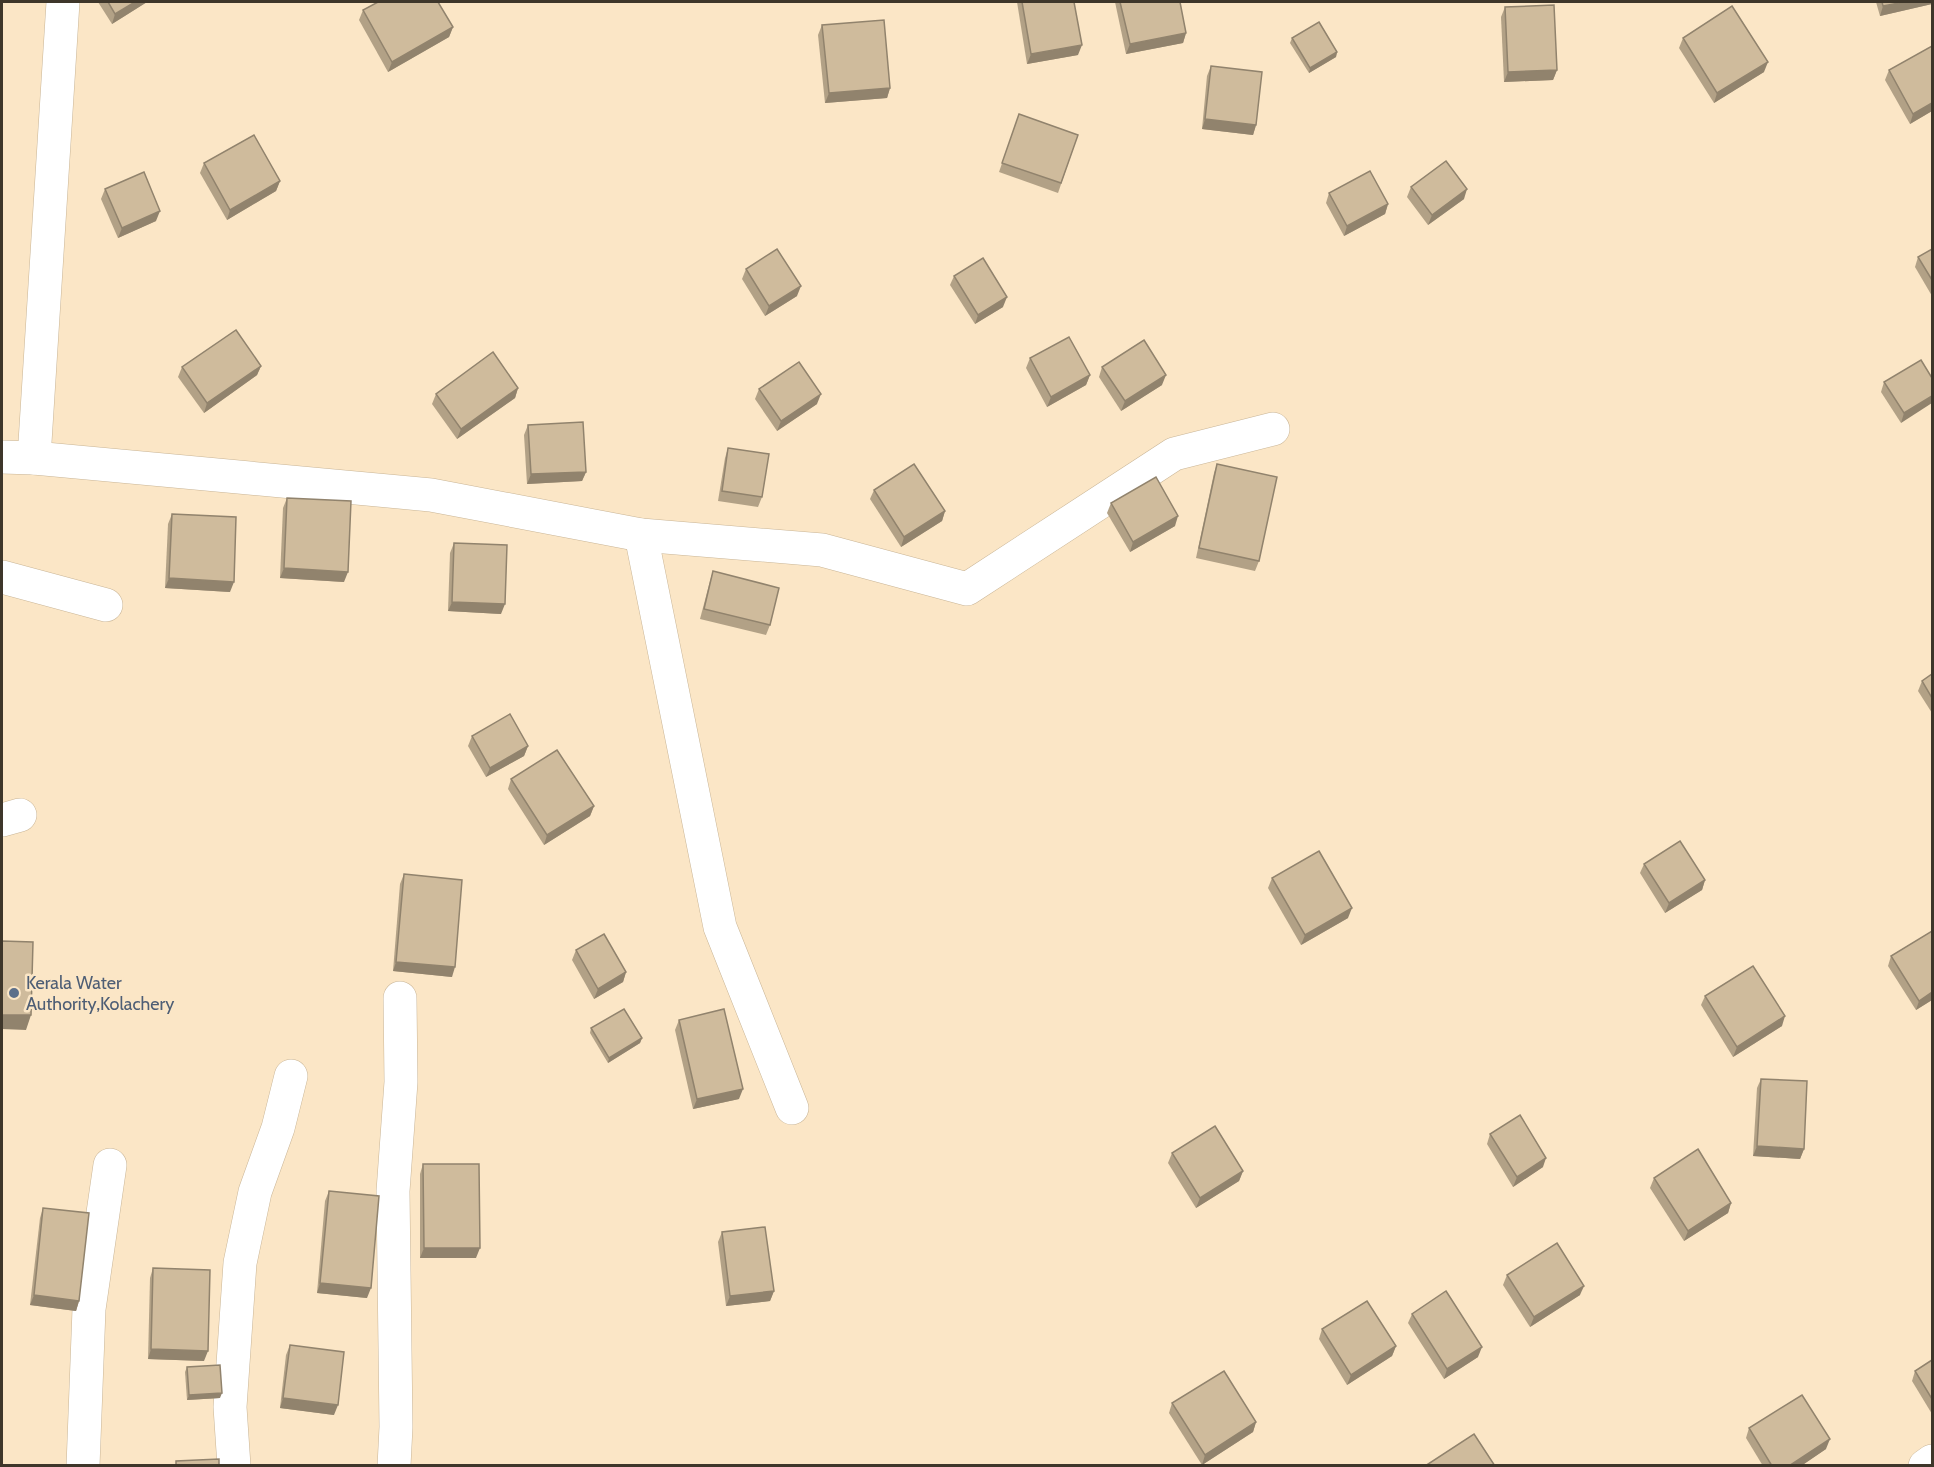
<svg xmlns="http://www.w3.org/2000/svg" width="1934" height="1467" font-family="Cabin,sans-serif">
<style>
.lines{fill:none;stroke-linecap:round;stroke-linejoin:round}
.minor-casing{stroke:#c9b596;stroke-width:34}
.minor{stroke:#fff;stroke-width:33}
.wall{fill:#b2a186}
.shaded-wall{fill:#91836d}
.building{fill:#cfbb9c;stroke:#91836d;stroke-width:1.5}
.service-dot{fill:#5c6f8a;stroke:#fbe6c6;stroke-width:2}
.labels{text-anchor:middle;stroke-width:5;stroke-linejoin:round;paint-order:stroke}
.service-label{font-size:18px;fill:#4e5e75;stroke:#fbe6c6;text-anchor:start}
</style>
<rect width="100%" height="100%" fill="#fbe6c6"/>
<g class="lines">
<defs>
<g id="minor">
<path d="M2,457L34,458L431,495L641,535L822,550L967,589L1174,454L1273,429"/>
<path d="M34,458L63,2"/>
<path d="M641,535L720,927L792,1108"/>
<path d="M2,577L106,605"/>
<path d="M2,820L20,815"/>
<path d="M83,1466L89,1309L110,1165"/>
<path d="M234,1466L230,1407L240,1263L255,1192L278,1128L291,1076"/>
<path d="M394,1466L396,1427L393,1191L401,1082L400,998"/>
<path d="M1925,1466L1932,1461"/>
</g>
</defs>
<use href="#minor" class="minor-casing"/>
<use href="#minor" class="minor"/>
</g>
<g class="wall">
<path d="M98,2H147L112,24Z"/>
<path d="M1017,2H1074L1078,55L1027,64Z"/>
<path d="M1115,2H1180L1186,33L1183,43L1126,54Z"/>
<path d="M1876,2H1932V4L1880,16Z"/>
<path d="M1505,7L1557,70L1553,80L1504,82L1501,17Z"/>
<path d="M363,10L453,27L449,37L388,72L359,20Z"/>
<path d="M822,25L890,88L887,98L825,103L818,35Z"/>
<path d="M1292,38L1337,52L1336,57L1309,73L1290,43Z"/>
<path d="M1683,38L1764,72L1714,103L1679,48Z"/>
<path d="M1211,66L1256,125L1253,135L1202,129L1207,76Z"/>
<path d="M1889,70L1932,111L1910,124L1885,80Z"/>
<path d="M1019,114L1078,135L1058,193L999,172Z"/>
<path d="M204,163L280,181L276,191L227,220L200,173Z"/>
<path d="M1411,187L1464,199L1428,225L1407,197Z"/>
<path d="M105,189L156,221L118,238L101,199Z"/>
<path d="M1329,193L1388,204L1385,214L1344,236L1326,203Z"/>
<path d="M1932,249V296L1915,267L1918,257Z"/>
<path d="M746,269L797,296L765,316L742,279Z"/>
<path d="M954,276L1003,307L975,324L950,285Z"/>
<path d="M1030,358L1090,375L1086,385L1047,407L1026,368Z"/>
<path d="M261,366L257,375L204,413L178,377L182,367Z"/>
<path d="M1102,367L1162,385L1121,411L1099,377Z"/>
<path d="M1932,378L1901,423L1881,392L1884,382Z"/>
<path d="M518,388L515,398L457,439L432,404L436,394Z"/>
<path d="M759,389L817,404L777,431L755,399Z"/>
<path d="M528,425L586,472L582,481L527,484L524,435Z"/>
<path d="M728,448L762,497L758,507L718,501L725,458Z"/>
<path d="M1217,464L1259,561L1255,571L1196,558L1214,473Z"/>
<path d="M874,490L945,511L942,521L901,547L870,499Z"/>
<path d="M287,498L344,582L280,578L283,508Z"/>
<path d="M1111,503L1175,526L1130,552L1107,513Z"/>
<path d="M172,514L230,592L165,588L168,524Z"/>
<path d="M454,543L501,614L448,611L450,553Z"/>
<path d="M713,571L770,625L766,635L700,619L710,581Z"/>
<path d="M1932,674V713L1918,691L1922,681Z"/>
<path d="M472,736L528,746L524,756L486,777L468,746Z"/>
<path d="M511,779L594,806L590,816L544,845L508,789Z"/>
<path d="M1644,864L1705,880L1702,890L1665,913L1640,873Z"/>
<path d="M404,874L452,977L393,971L400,884Z"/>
<path d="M1272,878L1348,918L1301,945L1268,888Z"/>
<path d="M1932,931V1000L1916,1010L1888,966L1891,956Z"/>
<path d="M576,950L626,972L623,982L594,999L572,960Z"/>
<path d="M1705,996L1782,1026L1733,1057L1701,1005Z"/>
<path d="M679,1020L739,1099L693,1109L675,1030Z"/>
<path d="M591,1028L642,1038L640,1043L608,1063L590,1033Z"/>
<path d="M1761,1079L1804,1149L1800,1159L1753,1156L1757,1088Z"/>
<path d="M1490,1134L1543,1167L1513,1187L1487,1144Z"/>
<path d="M1172,1153L1243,1171L1239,1181L1196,1208L1168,1163Z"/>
<path d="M423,1164L476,1258H420V1174Z"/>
<path d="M1654,1178L1731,1203L1728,1213L1684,1241L1650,1188Z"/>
<path d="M329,1191L367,1298L317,1293L325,1201Z"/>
<path d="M43,1208L79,1301L76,1311L30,1305L40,1218Z"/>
<path d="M722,1232L774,1291L770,1301L726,1306L718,1242Z"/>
<path d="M153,1268L204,1361L148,1359L150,1278Z"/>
<path d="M1507,1275L1580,1295L1530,1327L1503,1285Z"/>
<path d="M1412,1314L1478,1357L1444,1379L1408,1323Z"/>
<path d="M1322,1329L1396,1346L1392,1356L1347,1385L1319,1339Z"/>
<path d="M290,1345L334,1415L280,1408L286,1355Z"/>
<path d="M1932,1360V1414L1912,1381L1915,1371Z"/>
<path d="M187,1367L220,1398L187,1400L185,1372Z"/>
<path d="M1172,1403L1256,1422L1253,1432L1202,1465L1169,1413Z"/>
<path d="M1749,1428L1826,1449L1801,1466H1763L1746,1438Z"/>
</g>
<g class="shaded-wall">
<path d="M135,2H147L112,24L115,14Z"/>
<path d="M1904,2H1932V4L1880,16L1883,6Z"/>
<path d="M453,27L449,37L388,72L392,62Z"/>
<path d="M1186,33L1183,43L1126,54L1130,44Z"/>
<path d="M1082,45L1078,55L1027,64L1031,54Z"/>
<path d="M1337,52L1336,57L1309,73L1310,68Z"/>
<path d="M1768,62L1764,72L1714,103L1717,93Z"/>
<path d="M1557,70L1553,80L1504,82L1508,72Z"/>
<path d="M890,88L887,98L825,103L829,93Z"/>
<path d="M1932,103V111L1910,124L1913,114Z"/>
<path d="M1205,119L1256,125L1253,135L1202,129Z"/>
<path d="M280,181L276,191L227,220L230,210Z"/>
<path d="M1467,189L1464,199L1428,225L1432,215Z"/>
<path d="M1388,204L1385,214L1344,236L1347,226Z"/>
<path d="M160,211L156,221L118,238L122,228Z"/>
<path d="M801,286L797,296L765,316L769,306Z"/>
<path d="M1007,297L1003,307L975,324L978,315Z"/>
<path d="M261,366L257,375L204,413L207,403Z"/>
<path d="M1090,375L1086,385L1047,407L1051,397Z"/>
<path d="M1166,375L1162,385L1121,411L1125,401Z"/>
<path d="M518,388L515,398L457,439L461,429Z"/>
<path d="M821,394L817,404L777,431L781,421Z"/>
<path d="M1932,396V403L1901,423L1904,413Z"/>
<path d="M586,472L582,481L527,484L531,474Z"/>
<path d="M945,511L942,521L901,547L904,537Z"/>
<path d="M1178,516L1175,526L1130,552L1133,542Z"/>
<path d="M284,568L348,572L344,582L280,578Z"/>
<path d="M169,578L234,582L230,592L165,588Z"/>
<path d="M452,602L505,604L501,614L448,611Z"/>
<path d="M528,746L524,756L486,777L490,768Z"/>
<path d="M594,806L590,816L544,845L547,835Z"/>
<path d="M1705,880L1702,890L1665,913L1669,903Z"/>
<path d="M1352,908L1348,918L1301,945L1305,935Z"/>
<path d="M396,962L455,967L452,977L393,971Z"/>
<path d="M626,972L623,982L594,999L598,989Z"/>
<path d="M1932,992V1000L1916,1010L1919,1001Z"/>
<path d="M2,1015H31L26,1030L2,1029Z"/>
<path d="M1785,1016L1782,1026L1733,1057L1737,1047Z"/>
<path d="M642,1038L640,1043L608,1063L609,1058Z"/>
<path d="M743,1089L739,1099L693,1109L697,1099Z"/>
<path d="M1757,1146L1804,1149L1800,1159L1753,1156Z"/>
<path d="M1546,1158L1543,1167L1513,1187L1517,1177Z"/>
<path d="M1243,1171L1239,1181L1196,1208L1200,1198Z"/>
<path d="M1731,1203L1728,1213L1684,1241L1688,1231Z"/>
<path d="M424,1248H480L476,1258H420Z"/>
<path d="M320,1283L371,1288L367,1298L317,1293Z"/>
<path d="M1584,1286L1580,1295L1530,1327L1534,1317Z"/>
<path d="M774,1291L770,1301L726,1306L730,1296Z"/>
<path d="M34,1295L79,1301L76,1311L30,1305Z"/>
<path d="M1396,1346L1392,1356L1347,1385L1351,1375Z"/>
<path d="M1482,1347L1478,1357L1444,1379L1447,1369Z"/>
<path d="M151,1349L208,1351L204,1361L148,1359Z"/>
<path d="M222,1393L220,1398L187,1400L189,1395Z"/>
<path d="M283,1398L338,1405L334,1415L280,1408Z"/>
<path d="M1256,1422L1253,1432L1202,1465L1205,1455Z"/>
<path d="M1830,1439L1826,1449L1801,1466H1789Z"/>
</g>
<g class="building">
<path d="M108,2H135L115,14Z"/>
<path d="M378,2H438L453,27L392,62L363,10Z"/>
<path d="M1022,2H1074L1082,45L1031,54Z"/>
<path d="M1120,2H1180L1186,33L1130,44Z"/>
<path d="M1882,2H1904L1883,6Z"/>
<path d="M1554,5L1557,70L1508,72L1505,7Z"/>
<path d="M1732,6L1768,62L1717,93L1683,38Z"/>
<path d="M884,20L890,88L829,93L822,25Z"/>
<path d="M1319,22L1337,52L1310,68L1292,38Z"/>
<path d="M1932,46V103L1913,114L1889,70Z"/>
<path d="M1211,66L1262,72L1256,125L1205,119Z"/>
<path d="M1019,114L1078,135L1061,183L1002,163Z"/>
<path d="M254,135L280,181L230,210L204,163Z"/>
<path d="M1446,161L1467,189L1432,215L1411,187Z"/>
<path d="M1370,171L1388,204L1347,226L1329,193Z"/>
<path d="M144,172L160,211L122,228L105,189Z"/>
<path d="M777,249L801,286L769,306L746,269Z"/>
<path d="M1932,249V280L1918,257Z"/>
<path d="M983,258L1007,297L978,315L954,276Z"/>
<path d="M236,330L261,366L207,403L182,367Z"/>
<path d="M1069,337L1090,375L1051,397L1030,358Z"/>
<path d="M1144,340L1166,375L1125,401L1102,367Z"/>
<path d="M493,352L518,388L461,429L436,394Z"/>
<path d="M1921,360L1932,378V396L1904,413L1884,382Z"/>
<path d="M799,362L821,394L781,421L759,389Z"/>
<path d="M583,422L586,472L531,474L528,425Z"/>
<path d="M728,448L769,454L762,497L722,491Z"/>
<path d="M914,464L945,511L904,537L874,490Z"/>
<path d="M1217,464L1277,477L1259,561L1199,548Z"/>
<path d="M1156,477L1178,516L1133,542L1111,503Z"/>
<path d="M287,498L351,501L348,572L284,568Z"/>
<path d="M172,514L236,517L234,582L169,578Z"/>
<path d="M454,543L507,545L505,604L452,602Z"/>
<path d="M713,571L779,588L770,625L704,609Z"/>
<path d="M1932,674V698L1922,681Z"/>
<path d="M510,714L528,746L490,768L472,736Z"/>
<path d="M557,750L594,806L547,835L511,779Z"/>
<path d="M1680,841L1705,880L1669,903L1644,864Z"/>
<path d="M1319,851L1352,908L1305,935L1272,878Z"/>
<path d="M404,874L462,880L455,967L396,962Z"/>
<path d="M1932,931V992L1919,1001L1891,956Z"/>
<path d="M604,934L626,972L598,989L576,950Z"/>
<path d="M2,941L33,942L31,1015H2Z"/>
<path d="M1753,966L1785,1016L1737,1047L1705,996Z"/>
<path d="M624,1009L642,1038L609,1058L591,1028Z"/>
<path d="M724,1009L743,1089L697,1099L679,1020Z"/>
<path d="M1761,1079L1807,1081L1804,1149L1757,1146Z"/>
<path d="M1520,1115L1546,1158L1517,1177L1490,1134Z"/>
<path d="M1215,1126L1243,1171L1200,1198L1172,1153Z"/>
<path d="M1698,1149L1731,1203L1688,1231L1654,1178Z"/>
<path d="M423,1164H479L480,1248H424Z"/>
<path d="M329,1191L379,1196L371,1288L320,1283Z"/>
<path d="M43,1208L89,1213L79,1301L34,1295Z"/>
<path d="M765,1227L774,1291L730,1296L722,1232Z"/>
<path d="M1557,1243L1584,1286L1534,1317L1507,1275Z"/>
<path d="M153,1268L210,1270L208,1351L151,1349Z"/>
<path d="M1446,1291L1482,1347L1447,1369L1412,1314Z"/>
<path d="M1367,1301L1396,1346L1351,1375L1322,1329Z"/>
<path d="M290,1345L344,1352L338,1405L283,1398Z"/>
<path d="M1932,1360V1399L1915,1371Z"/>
<path d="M220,1365L222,1393L189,1395L187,1367Z"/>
<path d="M1224,1371L1256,1422L1205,1455L1172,1403Z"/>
<path d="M1802,1395L1830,1439L1789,1466H1772L1749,1428Z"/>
<path d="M1474,1434L1495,1466H1425Z"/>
<path d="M219,1459V1466H176V1461Z"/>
</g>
<circle class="service-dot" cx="14" cy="993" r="6"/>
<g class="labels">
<g class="service-label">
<text x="26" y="989">Kerala Water<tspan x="26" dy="21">Authority,Kolachery</tspan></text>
</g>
</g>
<rect width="1934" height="1467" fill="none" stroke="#3e362a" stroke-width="6"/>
</svg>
